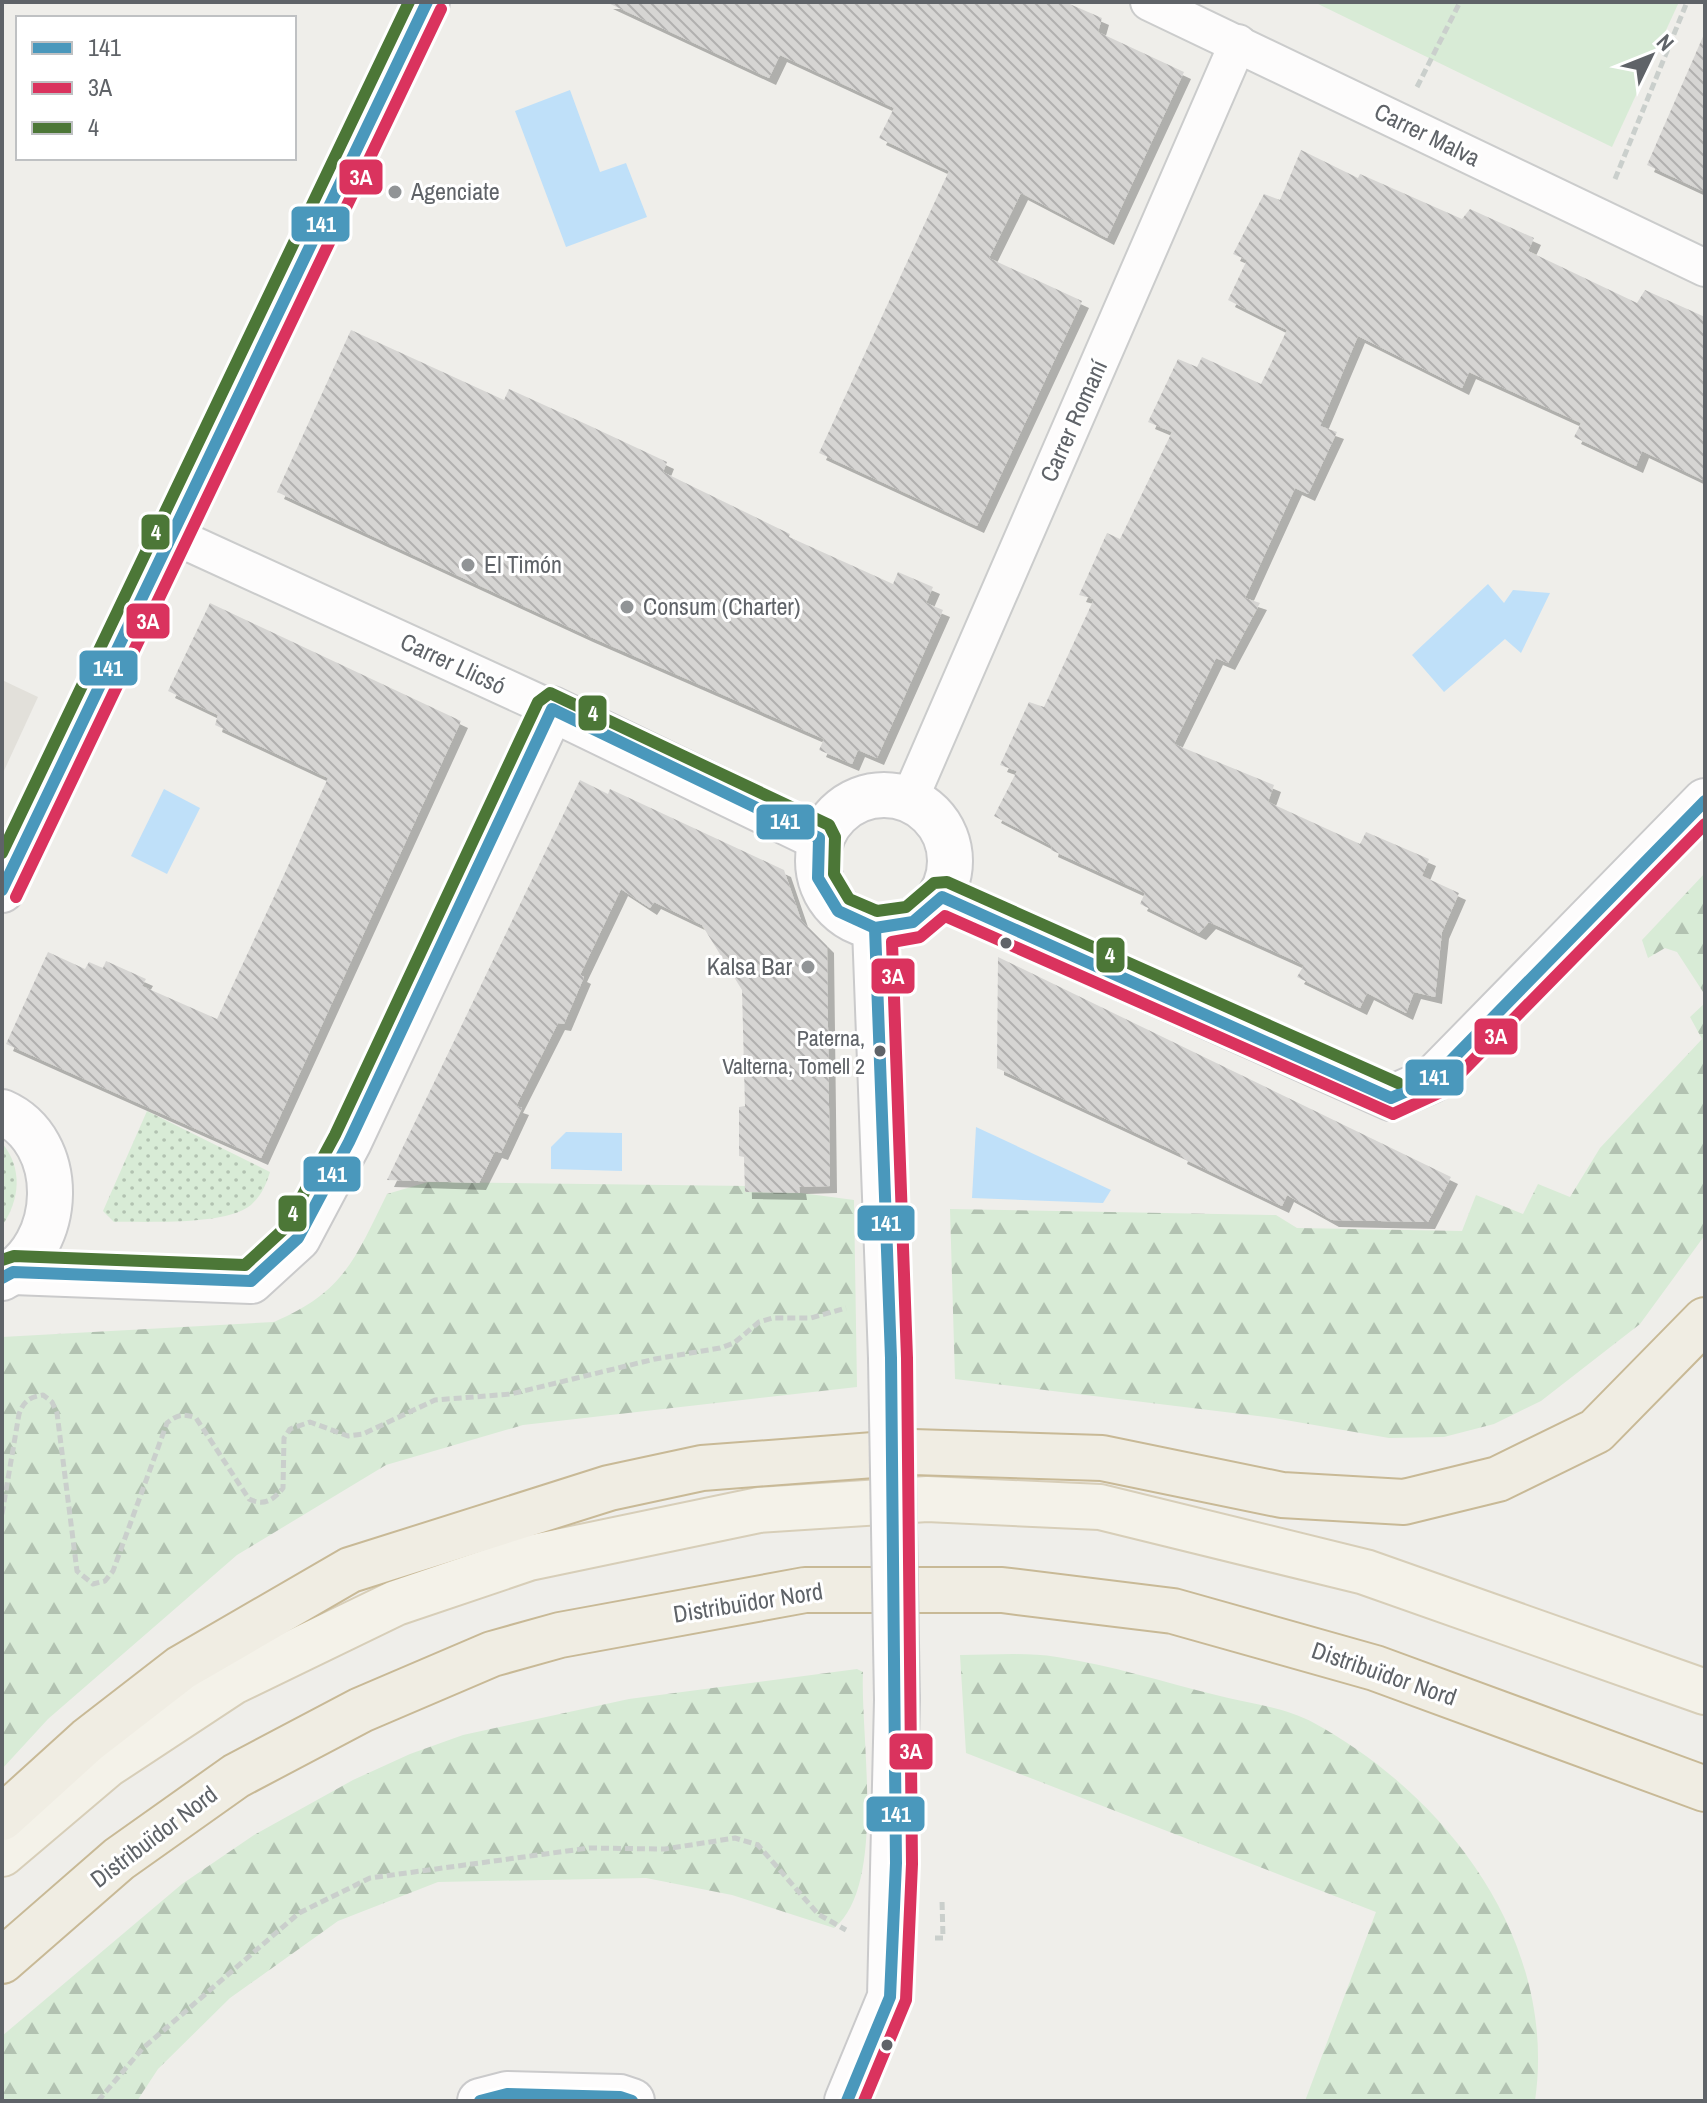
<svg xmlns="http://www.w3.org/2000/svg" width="1707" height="2103" font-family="'Archivo Narrow',sans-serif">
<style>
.education{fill:#e2e0da}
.grass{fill:url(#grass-dots)}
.forest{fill:url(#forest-firs)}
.park{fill:#d8ebd6}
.water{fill:#bfe0f9}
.building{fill:url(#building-back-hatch);filter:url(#shadow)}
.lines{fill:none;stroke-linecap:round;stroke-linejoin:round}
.street-casing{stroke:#cbcccc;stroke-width:40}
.secondary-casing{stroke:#cacacb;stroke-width:48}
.primary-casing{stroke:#d7ceb8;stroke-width:48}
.highway-casing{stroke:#c8b996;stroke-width:48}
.path{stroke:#cacfcc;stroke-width:5;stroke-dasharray:8 4;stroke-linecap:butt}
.street{stroke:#fdfcfc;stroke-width:36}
.secondary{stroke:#fdfcfc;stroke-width:44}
.primary{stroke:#f4f2e9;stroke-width:44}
.highway{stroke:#f0ede3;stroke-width:44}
.secondary-bridge-casing{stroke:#cacacb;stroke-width:48;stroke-linecap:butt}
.secondary-bridge{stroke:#fdfcfc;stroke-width:44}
.bus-1-casing{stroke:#fff;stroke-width:18}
.bus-2-casing{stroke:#fff;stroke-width:18}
.bus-3-casing{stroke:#fff;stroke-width:18}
.bus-1{stroke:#4a98bc;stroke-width:12}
.bus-2{stroke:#da335e;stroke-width:12}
.bus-3{stroke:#4c7737;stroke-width:12}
.poi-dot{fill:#919496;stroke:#fff;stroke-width:3}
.bus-dot{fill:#5f6368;stroke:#fff;stroke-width:3}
.labels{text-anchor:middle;stroke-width:6;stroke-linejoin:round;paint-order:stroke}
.bus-label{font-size:22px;fill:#5f6368;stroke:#fff;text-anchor:end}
.street-label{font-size:24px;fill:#5f6368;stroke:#fff}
.poi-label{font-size:24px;fill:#5f6368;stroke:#fff;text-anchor:start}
.line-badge{stroke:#fff;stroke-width:3}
.badge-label{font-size:22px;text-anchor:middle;font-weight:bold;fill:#fff}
</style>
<defs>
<pattern id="grass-dots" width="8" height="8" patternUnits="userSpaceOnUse" patternTransform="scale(2)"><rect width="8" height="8" fill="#d8ebd6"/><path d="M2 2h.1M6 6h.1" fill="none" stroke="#b2c2b1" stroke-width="1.8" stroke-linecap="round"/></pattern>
<pattern id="forest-firs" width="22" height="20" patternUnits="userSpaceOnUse" patternTransform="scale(2)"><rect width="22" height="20" fill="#d8ebd6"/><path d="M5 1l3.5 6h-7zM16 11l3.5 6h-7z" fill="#b2c2b1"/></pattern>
<pattern id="building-back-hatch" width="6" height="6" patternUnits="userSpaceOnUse" patternTransform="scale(2)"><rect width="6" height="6" fill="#d6d5d3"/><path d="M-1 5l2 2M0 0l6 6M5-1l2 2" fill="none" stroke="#b1b0af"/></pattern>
<filter id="shadow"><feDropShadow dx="7" dy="7" stdDeviation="0" flood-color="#0004"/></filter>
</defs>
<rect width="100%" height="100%" fill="#efeeea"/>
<path class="education" d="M2,680L38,697L2,775Z"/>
<g class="grass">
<path d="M147,1111L270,1172C266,1185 261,1196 251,1205C225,1226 148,1221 114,1222L103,1211Z"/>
<path d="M2,1143C23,1168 20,1200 2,1226Z"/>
</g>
<g class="forest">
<path d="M1705,873V995L1677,952L1665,948L1648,958L1642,940Z"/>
<path d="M1705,1003V1235L1640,1324L1541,1401L1494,1424L1444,1437L1389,1438L1274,1418L955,1379L950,1209L1276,1215L1297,1228L1462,1231L1476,1195L1523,1214L1538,1184L1570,1197L1600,1148L1702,1039L1690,1017Z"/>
<path d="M428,1182L748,1186L854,1200L857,1387L523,1425L386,1465L237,1555L48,1719L2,1769V1337L274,1322C344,1292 355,1259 387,1194Z"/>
<path d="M960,1655C992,1655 1026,1652 1057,1657C1110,1665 1163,1682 1216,1695C1247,1703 1285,1707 1314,1723C1448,1796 1558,1942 1535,2101H1305L1376,1912L966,1753Z"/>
<path d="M857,1669L863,1672C860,1737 887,1885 834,1928L732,1895L646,1878L438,1882L338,1921L230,1998L158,2069L137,2101H2V2036L182,1884L254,1835L353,1780L410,1754L463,1735L629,1699Z"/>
</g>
<path class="park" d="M1314,2H1679L1612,147Z"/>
<g class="water">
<path d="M570,90L600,172L626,163L647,217L566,247L515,111Z"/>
<path d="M1488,584L1504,603L1513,590L1550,593L1521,653L1505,639L1444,692L1412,655Z"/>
<path d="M164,789L200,808L167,874L131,856Z"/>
<path d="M976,1127L1111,1190L1103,1203L972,1198Z"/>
<path d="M566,1132L622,1133V1171L551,1169V1147Z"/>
</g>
<g class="building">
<path d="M606,2H1065L1102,18L1098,32L1184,72L1107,238L1021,193L989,258L1082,301L977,526L819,453L949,171L879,138L894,108L780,55L769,78Z"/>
<path d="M1705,32V192L1647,165Z"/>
<path d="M1301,150L1358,178L1360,174L1462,219L1470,209L1534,238L1528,251L1637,303L1645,290L1705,317V481L1642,451L1636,466L1574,437L1581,423L1469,372L1462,388L1358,336L1320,426L1337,432L1308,494L1295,488L1245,598L1260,603L1228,663L1216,658L1174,744L1274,785L1268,802L1360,844L1366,832L1429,859L1422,876L1459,893L1442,932L1435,997L1414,992L1406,1013L1367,993L1360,1008L1297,977L1304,965L1209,922L1199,933L1140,904L1145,893L1051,850L1052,846L994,816L1017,771L1000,765L1029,702L1044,707L1094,599L1079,595L1107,533L1120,539L1172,432L1148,422L1178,359L1197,367L1202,357L1261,384L1287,330L1228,300L1247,260L1233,254L1264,194L1280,200Z"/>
<path d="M351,330L504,400L509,389L588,425L667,462L663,472L790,534L789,537L893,584L898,572L933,587L926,603L943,610L877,758L858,750L852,764L819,750L824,739L586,635L277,492Z"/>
<path d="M210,603L461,721L261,1158L6,1044L48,952L85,969L89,962L103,968L106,961L146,979L142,986L217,1019L273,899L328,778L215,725L218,715L168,691Z"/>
<path d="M580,780L608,794L610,789L784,870L801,920L827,946L830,1186L799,1187L800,1193L745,1192L744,1157L739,1156V1107L745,1106L742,990L702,925L654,902L650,908L621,889L580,975L584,977L564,1024L558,1023L516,1106L522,1108L501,1153L495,1151L479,1183L387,1180Z"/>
<path d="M998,957L1451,1177L1428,1222L1332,1220L1287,1195L1282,1206L1180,1157L1181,1154L997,1068Z"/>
</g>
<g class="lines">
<defs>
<g id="street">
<path d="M1149,2L1705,268"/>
<path d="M172,535L552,709"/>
<path d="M910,798L1238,43"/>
</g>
<g id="secondary">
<circle cx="884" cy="861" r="66"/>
<path d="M2,890L427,2"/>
<path d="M942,897L1391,1098L1432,1080L1705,801"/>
<path d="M875,928L891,1358"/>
<path d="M2,1112C68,1141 64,1247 2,1278"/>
<path d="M13,1272L251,1281L298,1238L349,1142L552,709L819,838"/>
<path d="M480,2101L507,2094L620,2097L632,2101"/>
<path d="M847,2101L890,1997L897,1700"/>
</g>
<path id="primary" d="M2,1854L107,1765L233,1682L396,1603L529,1558L759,1510L927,1499L1100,1507L1365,1572L1705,1692"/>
<g id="highway">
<path d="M2,1818L88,1740L181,1668L350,1570L609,1488L702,1468L913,1452L1102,1458L1282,1495L1404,1502L1498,1479L1596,1431L1705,1320"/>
<path d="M2,1961L119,1859L236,1776L361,1710L492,1654L560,1635L805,1590H1002L1173,1611L1375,1668L1705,1789"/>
</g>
</defs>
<use href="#street" class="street-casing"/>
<use href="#secondary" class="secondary-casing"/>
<use href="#primary" class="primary-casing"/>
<use href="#highway" class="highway-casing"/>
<g class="path">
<path d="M1417,87L1460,2"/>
<path d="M1615,179L1687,2"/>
<path d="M2,1514L19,1414C24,1401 29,1397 43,1395L52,1402L57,1413L77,1571L93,1584L105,1581L113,1571L167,1423C177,1415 183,1413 196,1418L249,1499C263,1506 273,1501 283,1488L284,1438L290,1429L310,1422L348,1436L363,1434L435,1400L511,1394L655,1359L720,1348L734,1343L759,1322L773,1318H811L846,1308"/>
<path d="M935,1938H943L942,1900"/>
<path d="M98,2101L142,2049L299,1913L370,1878L589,1848L665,1849L735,1838L758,1845L818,1914L846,1930"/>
</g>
<use href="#street" class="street"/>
<use href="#secondary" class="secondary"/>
<use href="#primary" class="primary"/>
<use href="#highway" class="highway"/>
<defs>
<path id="secondary-bridge" d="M891,1358L897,1700"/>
</defs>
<use href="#secondary-bridge" class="secondary-bridge-casing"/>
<use href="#secondary-bridge" class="secondary-bridge"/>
<defs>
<g id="bus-1">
<path d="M2,890L427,2"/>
<path d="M2,1278L13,1272L251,1281L298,1238L349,1142L552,709L819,838L818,878L838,911L875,928L913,922L942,897L1391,1098L1432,1080L1705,801"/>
<path d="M480,2101L507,2094L620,2097L632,2101"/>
<path d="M847,2101L890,1997L896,1863L891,1358L875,928"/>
</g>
<g id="bus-2">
<path d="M16,897L441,9"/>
<path d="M864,2101L906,2000L912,1864L907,1358L892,942L920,937L945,916L1393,1114L1443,1091L1705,824"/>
</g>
<g id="bus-3">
<path d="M2,853L409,2"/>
<path d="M2,1260L14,1256L245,1265L285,1228L335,1135L538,702L550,693L829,825L835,837L834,874L849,899L877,911L906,907L934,883L947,882L1398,1083"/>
</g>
</defs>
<use href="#bus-1" class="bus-1-casing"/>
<use href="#bus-2" class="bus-2-casing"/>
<use href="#bus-3" class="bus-3-casing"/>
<use href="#bus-1" class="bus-1"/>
<use href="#bus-2" class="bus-2"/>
<use href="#bus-3" class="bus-3"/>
</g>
<g class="poi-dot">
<circle cx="395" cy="192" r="8"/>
<circle cx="468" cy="565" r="8"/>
<circle cx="627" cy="607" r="8"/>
<circle cx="808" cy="967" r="8"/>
</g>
<g class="bus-dot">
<circle cx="1006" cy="943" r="7"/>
<circle cx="880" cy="1051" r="7"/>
<circle cx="887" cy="2045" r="7"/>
</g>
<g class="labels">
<g class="bus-label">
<text x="865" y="1046">Paterna,<tspan x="865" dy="28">Valterna, Tomell 2</tspan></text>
</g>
<g class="street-label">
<text transform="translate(1427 135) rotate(26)" y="8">Carrer Malva</text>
<text transform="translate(1074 421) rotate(-66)" y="8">Carrer Romaní</text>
<text transform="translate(453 664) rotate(25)" y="8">Carrer Llicsó</text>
<text transform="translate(748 1603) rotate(-9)" y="8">Distribuïdor Nord</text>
<text transform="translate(1384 1674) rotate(19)" y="8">Distribuïdor Nord</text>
<text transform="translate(154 1837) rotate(-37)" y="8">Distribuïdor Nord</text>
</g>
<g class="poi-label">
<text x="411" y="200">Agenciate</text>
<text x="484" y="573">El Timón</text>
<text x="643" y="615">Consum (Charter)</text>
<text x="792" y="975" text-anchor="end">Kalsa Bar</text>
</g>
</g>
<g class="line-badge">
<rect x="338" y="158" width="46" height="38" rx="8" fill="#da335e"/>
<rect x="290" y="205" width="61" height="38" rx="8" fill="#4a98bc"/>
<rect x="140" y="513" width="31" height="38" rx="8" fill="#4c7737"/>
<rect x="125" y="602" width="46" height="38" rx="8" fill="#da335e"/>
<rect x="78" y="649" width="61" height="38" rx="8" fill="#4a98bc"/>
<rect x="577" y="694" width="31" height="38" rx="8" fill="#4c7737"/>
<rect x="755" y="803" width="61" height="38" rx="8" fill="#4a98bc"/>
<rect x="1095" y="936" width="31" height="38" rx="8" fill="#4c7737"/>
<rect x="870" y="957" width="46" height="38" rx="8" fill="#da335e"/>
<rect x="1473" y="1017" width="46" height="39" rx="8" fill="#da335e"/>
<rect x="1404" y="1058" width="61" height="39" rx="8" fill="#4a98bc"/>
<rect x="302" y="1155" width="60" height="38" rx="8" fill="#4a98bc"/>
<rect x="277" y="1194" width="31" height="39" rx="8" fill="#4c7737"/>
<rect x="856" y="1204" width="60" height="38" rx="8" fill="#4a98bc"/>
<rect x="888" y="1732" width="46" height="39" rx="8" fill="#da335e"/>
<rect x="865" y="1795" width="61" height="38" rx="8" fill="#4a98bc"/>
</g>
<g class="badge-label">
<text x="361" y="185">3A</text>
<text x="321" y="232">141</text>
<text x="156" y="540">4</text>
<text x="148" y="629">3A</text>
<text x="108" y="676">141</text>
<text x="593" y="721">4</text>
<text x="785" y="829">141</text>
<text x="1110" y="963">4</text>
<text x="893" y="984">3A</text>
<text x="1496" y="1044">3A</text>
<text x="1434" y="1085">141</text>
<text x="332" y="1182">141</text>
<text x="293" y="1221">4</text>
<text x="886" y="1231">141</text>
<text x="911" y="1759">3A</text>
<text x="896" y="1822">141</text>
</g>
<rect width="1707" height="2103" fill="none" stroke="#5f6368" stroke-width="8"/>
<rect x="16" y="16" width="280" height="144" fill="#ffffff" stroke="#bfc1c3" stroke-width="2"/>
<rect x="32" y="42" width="40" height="12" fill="#4a98bc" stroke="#bfc1c3" stroke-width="2"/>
<text x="88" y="56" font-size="24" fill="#5f6368">141</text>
<rect x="32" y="82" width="40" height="12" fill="#da335e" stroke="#bfc1c3" stroke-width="2"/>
<text x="88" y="96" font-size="24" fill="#5f6368">3A</text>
<rect x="32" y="122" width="40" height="12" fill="#4c7737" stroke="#bfc1c3" stroke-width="2"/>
<text x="88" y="136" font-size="24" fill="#5f6368">4</text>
<g transform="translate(1651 56) rotate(47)" stroke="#ffffff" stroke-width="6" paint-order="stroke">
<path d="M0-6L14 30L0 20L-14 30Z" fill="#5f6368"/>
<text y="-12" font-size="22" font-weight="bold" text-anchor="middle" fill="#5f6368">N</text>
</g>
</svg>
